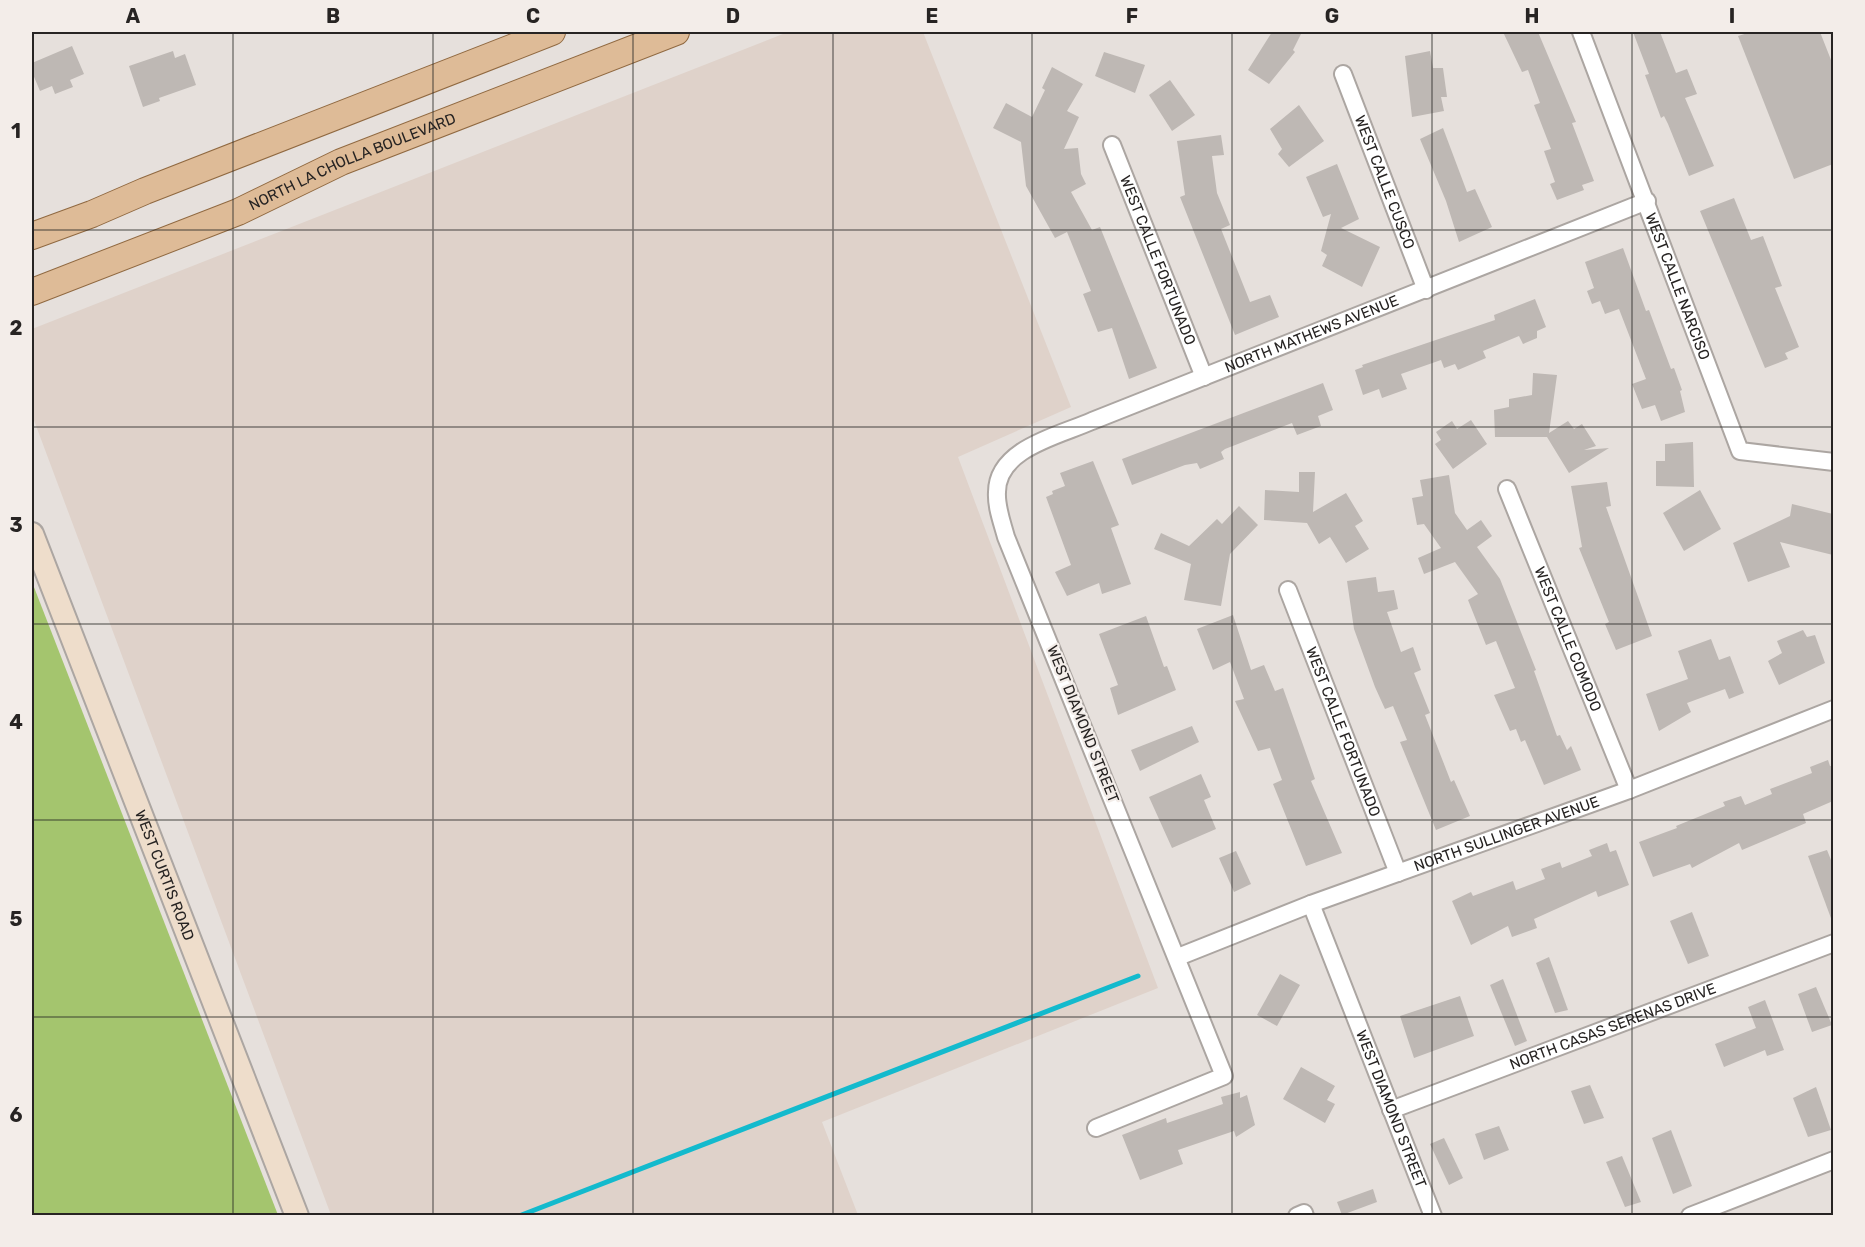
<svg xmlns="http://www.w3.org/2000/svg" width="1865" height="1247" font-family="Rubik,sans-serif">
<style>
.built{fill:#dfd2ca}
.green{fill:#a4c56e}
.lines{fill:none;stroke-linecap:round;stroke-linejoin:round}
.stream{stroke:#13bacd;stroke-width:5}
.building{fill:#beb8b4}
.street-casing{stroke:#aca6a2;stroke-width:20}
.secondary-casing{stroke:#aca6a2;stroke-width:26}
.primary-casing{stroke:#906941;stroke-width:28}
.street{stroke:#fff;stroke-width:16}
.secondary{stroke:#eeddcb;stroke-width:22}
.primary{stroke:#debb97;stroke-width:26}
.grid{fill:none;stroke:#272423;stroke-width:1.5;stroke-opacity:0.55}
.labels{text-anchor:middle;stroke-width:4.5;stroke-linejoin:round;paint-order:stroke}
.street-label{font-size:15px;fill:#272423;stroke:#f3ede9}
.neatline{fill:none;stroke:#272423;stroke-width:2}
.grid-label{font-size:20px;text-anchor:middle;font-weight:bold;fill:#272423}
</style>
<rect width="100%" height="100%" fill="#e6e0dc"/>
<path class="built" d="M788,32H923L1071,407L958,457L1158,988L822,1122L858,1215H331L32,415V329Z"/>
<path class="green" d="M32,582L278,1215H32Z"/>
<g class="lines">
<path class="stream" d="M519,1216L1138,976"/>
</g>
<g class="building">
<path d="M1272,32H1302L1293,50L1295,52L1269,84L1248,70Z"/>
<path d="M1503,32H1538L1576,122L1572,123L1594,181L1582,185L1584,190L1557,200L1550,184L1555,182L1544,151L1551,149L1534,105L1540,103L1528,70L1522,72Z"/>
<path d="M1633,32H1660L1676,73L1687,69L1697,94L1685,98L1714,166L1689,176L1668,124L1664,116L1661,118L1645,75L1649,74Z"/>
<path d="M1751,32H1820L1833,65V164L1794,179L1738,36Z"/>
<path d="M72,46L84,74L70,80L73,87L55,94L52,86L40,91L32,72V63Z"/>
<path d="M173,51L175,58L185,54L196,85L159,98L160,101L143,107L129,66Z"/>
<path d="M1430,51L1433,68H1443L1447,97H1441L1444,111L1412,117L1405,56Z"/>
<path d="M1104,52L1145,65L1135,93L1095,76Z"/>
<path d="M1052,67L1083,84L1067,111L1079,117L1064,149L1078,148L1081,174L1086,184L1071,192L1092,230L1100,227L1157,368L1129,379L1112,328L1098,332L1083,294L1091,291L1067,232L1055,238L1026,186L1021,142L993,128L1006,103L1032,117L1045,90L1042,88Z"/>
<path d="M1170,80L1195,115L1172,131L1149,95Z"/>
<path d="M1299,105L1324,141L1289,167L1278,154L1282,149L1270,129Z"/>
<path d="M1443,128L1467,192L1475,189L1492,227L1459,242L1446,201L1420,139Z"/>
<path d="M1221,135L1224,155L1212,156L1217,193L1230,225L1221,229L1250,302L1270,295L1279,317L1235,335L1180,197L1185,195L1177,141Z"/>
<path d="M1337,164L1359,219L1341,228L1380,247L1362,287L1322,266L1327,255L1321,251L1331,214L1323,217L1306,177Z"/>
<path d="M1734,198L1751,240L1763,236L1782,286L1775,288L1799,347L1785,353L1788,359L1765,368L1700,211Z"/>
<path d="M1623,248L1646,311L1649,310L1671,369L1674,368L1682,390L1680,391L1685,412L1661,421L1655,405L1642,409L1632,384L1646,379L1619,309L1605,314L1600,301L1592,304L1587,291L1594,288L1585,262Z"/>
<path d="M1535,299L1546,327L1537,331V338L1523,344L1519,336L1483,351L1486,358L1458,370L1455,364L1444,368L1441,360L1401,374L1407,389L1382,398L1379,389L1363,395L1355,370L1363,367L1362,365L1495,320L1494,315Z"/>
<path d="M1533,373L1557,375L1549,433L1568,421L1574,429L1582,424L1596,446L1584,450L1609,448L1569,473L1547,437H1495L1494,410L1509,407V399L1532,395Z"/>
<path d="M1323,383L1333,410L1318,416L1321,426L1297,435L1292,423L1225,449L1221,452L1224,459L1200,469L1197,463L1185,465L1132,485L1122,459Z"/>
<path d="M1471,420L1487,444L1453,469L1435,444L1441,440L1436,432L1452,421L1457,429Z"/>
<path d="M1693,442L1694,487L1656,486V461H1665V444Z"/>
<path d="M1093,461L1119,525L1111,528L1131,584L1102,594L1099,583L1067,596L1055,572L1071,565L1046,497L1053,494L1052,491L1065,486L1060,473Z"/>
<path d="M1299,472H1315L1313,512L1346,493L1363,521L1355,526L1369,549L1346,563L1330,537L1319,544L1307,523L1264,520L1265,490L1299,492Z"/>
<path d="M1449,475L1455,513L1467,530L1481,520L1492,536L1477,547L1500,579L1536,670L1534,671L1557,736L1560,735L1567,750L1571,746L1581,770L1544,785L1525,740L1521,742L1516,729L1510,731L1494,695L1515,688L1496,641L1486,645L1468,600L1478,594L1455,562L1424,574L1418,558L1441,548L1424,524L1417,525L1412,498L1423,496L1420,480Z"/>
<path d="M1607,482L1611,506L1606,507L1652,636L1616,650L1605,624L1609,622L1579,548L1582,547L1571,486Z"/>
<path d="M1700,490L1721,529L1684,551L1663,513Z"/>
<path d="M1792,504L1833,514V555L1780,542L1790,567L1748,582L1733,543L1790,516Z"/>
<path d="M1239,506L1258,525L1230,554L1221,606L1184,600L1191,564L1154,549L1161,533L1189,546L1217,519L1222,524Z"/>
<path d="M1376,577L1378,592L1394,590L1398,609L1387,612L1401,652L1413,647L1421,670L1414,673L1430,713L1425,715L1451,782L1454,780L1470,816L1436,830L1400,742L1407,740L1393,706L1385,709L1375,687L1354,629L1347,581Z"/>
<path d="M1233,615L1251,670L1264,665L1275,691L1283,688L1315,779L1311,781L1342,853L1306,866L1273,784L1282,780L1270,748L1258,751L1235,701L1244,699L1230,662L1213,670L1197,629Z"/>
<path d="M1146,616L1164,667L1167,666L1176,690L1118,715L1110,688L1118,685L1099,634Z"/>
<path d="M1803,630L1807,637L1815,635L1825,663L1779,685L1768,661L1782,653L1777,641Z"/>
<path d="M1711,639L1719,660L1730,656L1744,693L1729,699L1725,689L1687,703L1691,712L1659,731L1646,694L1688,679L1678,651Z"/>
<path d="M1192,726L1199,742L1140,771L1131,750Z"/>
<path d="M1828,760L1830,766H1833V801L1803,814L1806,823L1742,850L1739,843L1692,868L1690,864L1653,877L1639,842L1677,828L1676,826L1725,806L1723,802L1741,796L1745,805L1772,794L1770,789L1812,773L1810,767Z"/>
<path d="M1201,774L1211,797L1204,800L1216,829L1172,848L1149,797Z"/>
<path d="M1607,843L1610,852L1616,850L1629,885L1598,897L1596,891L1534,919L1537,928L1512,937L1508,926L1471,945L1452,901L1471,892L1473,896L1513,881L1516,890L1545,879L1541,869L1560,862L1562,868L1592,856L1589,850Z"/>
<path d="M1827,850L1833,865L1832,921L1808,856Z"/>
<path d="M1236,851L1251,884L1234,892L1219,858Z"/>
<path d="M1692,912L1709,956L1688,964L1670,921Z"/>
<path d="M1549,957L1568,1010L1555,1013L1536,963Z"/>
<path d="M1280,974L1300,985L1277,1026L1257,1015Z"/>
<path d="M1503,979L1527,1041L1515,1046L1490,985Z"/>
<path d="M1816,987L1832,1025L1812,1032L1798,994Z"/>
<path d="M1460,996L1474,1036L1414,1058L1400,1016Z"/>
<path d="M1765,1000L1784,1050L1767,1056L1765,1050L1724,1067L1715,1044L1756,1028L1748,1007Z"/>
<path d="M1301,1067L1335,1086L1327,1100L1335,1104L1325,1123L1283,1099Z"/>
<path d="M1590,1085L1604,1118L1584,1124L1571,1091Z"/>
<path d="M1816,1087L1831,1130L1808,1137L1793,1098Z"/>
<path d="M1240,1092V1098L1247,1095L1255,1125L1236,1137L1234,1131L1178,1150L1183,1164L1140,1180L1122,1135L1166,1118L1167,1123L1223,1104L1221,1097Z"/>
<path d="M1499,1126L1509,1150L1484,1160L1475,1134Z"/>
<path d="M1671,1130L1692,1186L1673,1194L1652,1138Z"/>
<path d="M1444,1138L1463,1178L1449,1185L1430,1144Z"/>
<path d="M1622,1156L1641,1202L1625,1207L1606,1162Z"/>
<path d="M1373,1189L1377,1202L1342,1215L1337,1202Z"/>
</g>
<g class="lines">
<defs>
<g id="street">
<path id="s1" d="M1581,32L1740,451L1834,462"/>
<path id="s2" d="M1343,74L1426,290"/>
<path id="s3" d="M1112,145L1204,377"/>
<path id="s4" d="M1507,489L1629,790"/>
<path id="s5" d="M1288,590L1398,873"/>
<path id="s6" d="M1311,904L1433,1216"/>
<path id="s7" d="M1178,957L1311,904L1629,790L1834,709"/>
<path id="s8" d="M1391,1110L1834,943"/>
<path id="s9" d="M1096,1128L1224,1076L1006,537C1002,522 996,507 997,492C997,448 1061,435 1092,421L1647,201"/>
<path d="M1297,1216L1304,1213L1305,1216"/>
<path d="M1690,1216L1834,1160"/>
</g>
<g id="secondary">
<path id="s10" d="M32,534L297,1216"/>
</g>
<g id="primary">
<path d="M32,236L92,214L145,191L552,32"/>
<path id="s11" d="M32,292L238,212L341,162L676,32"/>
</g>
</defs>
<use href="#street" class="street-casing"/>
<use href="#secondary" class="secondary-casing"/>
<use href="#primary" class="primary-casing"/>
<use href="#street" class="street"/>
<use href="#secondary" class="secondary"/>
<use href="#primary" class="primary"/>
</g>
<path class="grid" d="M233,32V1216M433,32V1216M633,32V1216M833,32V1216M1032,32V1216M1232,32V1216M1432,32V1216M1632,32V1216M32,230H1834M32,427H1834M32,624H1834M32,820H1834M32,1017H1834"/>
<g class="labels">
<g class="street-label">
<text dy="5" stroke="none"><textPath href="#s11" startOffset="346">NORTH LA CHOLLA BOULEVARD</textPath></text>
<text dy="5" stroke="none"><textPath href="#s2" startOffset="116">WEST CALLE CUSCO</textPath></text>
<text dy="5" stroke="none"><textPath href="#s3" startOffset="124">WEST CALLE FORTUNADO</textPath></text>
<text dy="5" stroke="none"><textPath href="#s1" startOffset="272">WEST CALLE NARCISO</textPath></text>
<text dy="5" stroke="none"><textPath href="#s9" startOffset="1128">NORTH MATHEWS AVENUE</textPath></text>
<text dy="5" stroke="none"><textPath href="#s4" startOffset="162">WEST CALLE COMODO</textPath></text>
<text transform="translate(1083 724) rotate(68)" y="5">WEST DIAMOND STREET</text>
<text dy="5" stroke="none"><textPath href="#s5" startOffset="152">WEST CALLE FORTUNADO</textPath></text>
<text dy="5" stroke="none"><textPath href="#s7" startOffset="351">NORTH SULLINGER AVENUE</textPath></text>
<text dy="5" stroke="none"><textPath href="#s10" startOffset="366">WEST CURTIS ROAD</textPath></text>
<text dy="5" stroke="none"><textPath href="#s8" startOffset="237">NORTH CASAS SERENAS DRIVE</textPath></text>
<text dy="5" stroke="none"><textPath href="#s6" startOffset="220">WEST DIAMOND STREET</textPath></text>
</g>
</g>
<rect width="1865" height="1247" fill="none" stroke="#f3ede9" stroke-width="66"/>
<rect x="33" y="33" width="1799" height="1181" class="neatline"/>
<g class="grid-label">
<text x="133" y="23">A</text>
<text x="333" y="23">B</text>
<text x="533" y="23">C</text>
<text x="733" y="23">D</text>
<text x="932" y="23">E</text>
<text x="1132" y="23">F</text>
<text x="1332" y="23">G</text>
<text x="1532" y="23">H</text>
<text x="1732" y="23">I</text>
<text x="16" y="138">1</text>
<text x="16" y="335">2</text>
<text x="16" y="532">3</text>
<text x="16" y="729">4</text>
<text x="16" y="926">5</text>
<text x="16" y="1122">6</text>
</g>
</svg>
